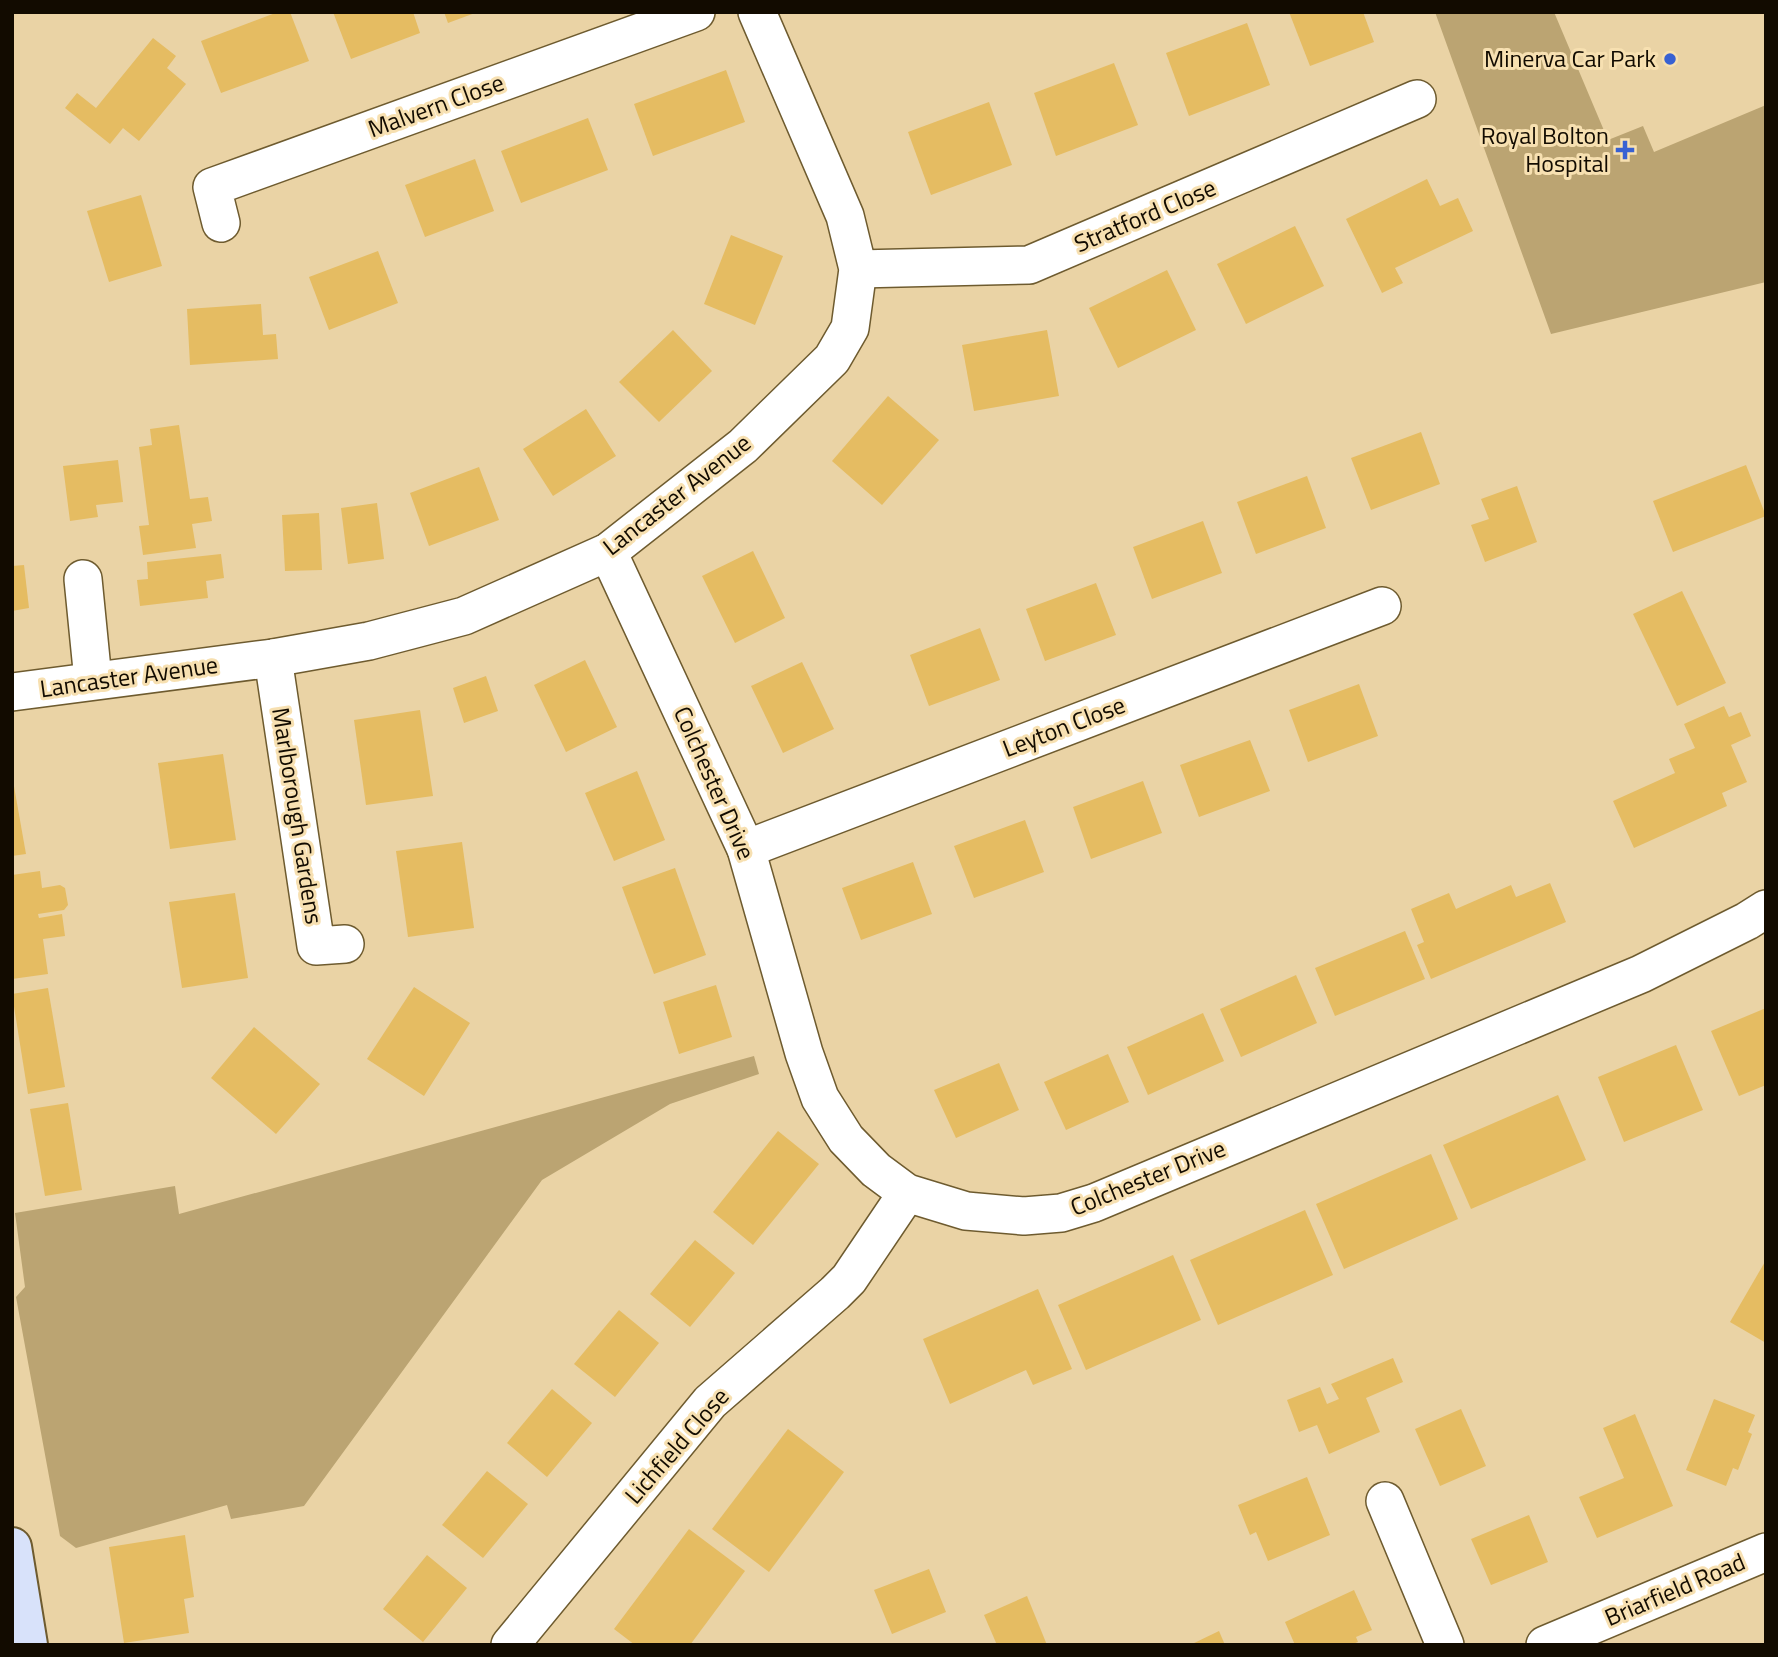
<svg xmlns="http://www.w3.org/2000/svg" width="1778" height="1657" font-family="'Titillium Web',sans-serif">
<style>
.green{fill:#bba472}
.building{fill:#e5bc62}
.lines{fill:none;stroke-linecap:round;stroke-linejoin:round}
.minor-casing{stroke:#6e5b2f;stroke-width:40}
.secondary-casing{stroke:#6e5b2f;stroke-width:42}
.minor{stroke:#fff;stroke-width:37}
.secondary{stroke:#d8e2fa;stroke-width:38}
.poi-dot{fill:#3861d2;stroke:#f7e0b1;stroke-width:2.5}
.labels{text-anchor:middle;stroke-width:6;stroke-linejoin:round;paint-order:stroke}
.poi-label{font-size:24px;fill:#120b00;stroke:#f7e0b1;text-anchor:end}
.street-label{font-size:24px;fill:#120b00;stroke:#f7e0b1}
</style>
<rect width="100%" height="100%" fill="#ead3a5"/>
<g class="green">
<path d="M1435,12H1554L1608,140L1643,126L1654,152L1766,105V282L1551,334Z"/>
<path d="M754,1056L759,1074L670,1104L542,1180L304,1506L231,1519L227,1505L76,1548L60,1536L16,1297L25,1287L15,1213L175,1186L179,1214Z"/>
</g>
<g class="building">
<path d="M278,12H290L309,61L221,93L201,41Z"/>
<path d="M333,12H413L420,33L351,59Z"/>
<path d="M444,12H475V13L448,23Z"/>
<path d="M1289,12H1363L1374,42L1310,66Z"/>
<path d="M1247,23L1270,85L1189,116L1166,53Z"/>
<path d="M153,38L176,56L167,68L186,84L139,141L123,128L110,144L65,108L77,93L96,108Z"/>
<path d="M1114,63L1138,125L1056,156L1034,93Z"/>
<path d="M726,70L745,122L653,156L634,104Z"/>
<path d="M989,102L1012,165L931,195L908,132Z"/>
<path d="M588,118L608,170L521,203L501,151Z"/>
<path d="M475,159L494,211L425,237L405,185Z"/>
<path d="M1427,179L1440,206L1458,198L1473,231L1395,268L1403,283L1382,293L1346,219Z"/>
<path d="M141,195L162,266L109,282L87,211Z"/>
<path d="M1295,226L1324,286L1246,324L1217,264Z"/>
<path d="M731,235L783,256L755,325L704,304Z"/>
<path d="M378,251L398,303L329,330L309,277Z"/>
<path d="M1167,270L1196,330L1118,368L1089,308Z"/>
<path d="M261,304L263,335L276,334L278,359L190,365L187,309Z"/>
<path d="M673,330L712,371L659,422L619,382Z"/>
<path d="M1047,330L1059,396L974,411L962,345Z"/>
<path d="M888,396L939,440L882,505L832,461Z"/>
<path d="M586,409L616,456L553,496L523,449Z"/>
<path d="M179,425L190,499L208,497L212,521L192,524L196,548L143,555L139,526L149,525L139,447L152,445L150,429Z"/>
<path d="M1421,432L1440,484L1371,510L1351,458Z"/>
<path d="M118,460L123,502L96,505L98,517L70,521L63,466Z"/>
<path d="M1746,465L1766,516L1673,552L1653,501Z"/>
<path d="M479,467L499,520L429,546L410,493Z"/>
<path d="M1307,476L1326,528L1256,554L1237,502Z"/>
<path d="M1517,486L1537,542L1485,562L1471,525L1489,519L1481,499Z"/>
<path d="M377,503L384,559L348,564L341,508Z"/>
<path d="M319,513L322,570L285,571L282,515Z"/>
<path d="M1203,521L1222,573L1152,599L1133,547Z"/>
<path d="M753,551L785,618L735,643L702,576Z"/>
<path d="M221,554L224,578L206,581L208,598L140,606L137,580L148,579L147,562Z"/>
<path d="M24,565L29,608L12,611V566Z"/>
<path d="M1096,583L1116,635L1045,661L1026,609Z"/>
<path d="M1682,591L1726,683L1677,706L1633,614Z"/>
<path d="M980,628L1000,680L929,706L910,655Z"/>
<path d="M585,660L617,727L566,752L534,685Z"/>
<path d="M802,662L834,729L783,753L751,686Z"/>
<path d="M486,676L498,711L464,723L453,688Z"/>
<path d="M1359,684L1378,736L1308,762L1289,710Z"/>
<path d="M1724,706L1729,717L1741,712L1751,736L1731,745L1747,782L1722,793L1727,806L1634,848L1613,801L1675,773L1669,759L1695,748L1684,724Z"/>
<path d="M420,710L433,796L366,805L354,720Z"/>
<path d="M1250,740L1270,791L1199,817L1180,765Z"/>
<path d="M223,754L236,840L170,849L158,763Z"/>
<path d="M637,771L665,840L614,861L585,793Z"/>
<path d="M12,775L26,854L12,856Z"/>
<path d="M1143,781L1162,833L1091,859L1073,807Z"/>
<path d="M1025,820L1044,872L974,898L954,846Z"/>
<path d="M462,842L474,928L408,937L396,851Z"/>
<path d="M913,862L932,914L861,940L842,888Z"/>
<path d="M675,868L706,955L654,974L622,887Z"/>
<path d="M40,871L42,888L60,885L65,888L68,905L64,910L38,914L39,918L62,914L65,936L43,939L48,974L12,979V875Z"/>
<path d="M1550,883L1566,922L1431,979L1417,945L1424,942L1411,909L1449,893L1456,909L1511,885L1516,897Z"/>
<path d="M235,893L248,978L182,988L169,902Z"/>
<path d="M1405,931L1425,979L1335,1016L1315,968Z"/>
<path d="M1296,975L1317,1023L1241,1057L1220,1009Z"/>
<path d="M716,985L732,1037L679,1054L663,1002Z"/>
<path d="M414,987L470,1023L424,1096L367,1059Z"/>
<path d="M48,988L65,1087L28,1094L12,994Z"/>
<path d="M1766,1008V1085L1739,1096L1711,1031Z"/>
<path d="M1203,1013L1224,1061L1148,1095L1127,1047Z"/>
<path d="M254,1027L320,1084L276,1134L211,1078Z"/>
<path d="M1676,1045L1703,1110L1624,1142L1598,1077Z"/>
<path d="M1108,1054L1129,1102L1066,1130L1044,1082Z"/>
<path d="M999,1063L1019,1110L956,1138L934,1090Z"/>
<path d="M1558,1095L1586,1160L1471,1209L1443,1145Z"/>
<path d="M68,1103L82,1190L45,1196L30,1109Z"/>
<path d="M778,1131L819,1164L753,1245L713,1212Z"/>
<path d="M1431,1154L1458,1219L1344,1269L1316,1204Z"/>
<path d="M1305,1210L1333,1275L1218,1325L1190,1260Z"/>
<path d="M695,1240L735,1273L690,1327L650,1294Z"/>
<path d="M1173,1255L1201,1320L1086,1370L1058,1305Z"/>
<path d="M1766,1260V1343L1730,1322Z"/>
<path d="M1038,1289L1072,1369L1033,1385L1026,1370L950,1404L923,1339Z"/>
<path d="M619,1310L659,1343L615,1397L574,1364Z"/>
<path d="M1393,1358L1403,1382L1366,1398L1380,1432L1329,1454L1317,1425L1299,1432L1287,1400L1320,1387L1327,1404L1339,1399L1331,1384Z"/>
<path d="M552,1389L592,1423L547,1477L507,1443Z"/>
<path d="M1714,1399L1755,1415L1748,1432L1752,1434L1738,1470L1733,1468L1726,1486L1686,1470Z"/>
<path d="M1461,1409L1486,1466L1440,1486L1415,1429Z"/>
<path d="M1635,1414L1673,1506L1597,1538L1579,1497L1624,1478L1603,1428Z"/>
<path d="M788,1429L844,1472L769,1572L712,1529Z"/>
<path d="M487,1471L528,1504L483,1558L442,1525Z"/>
<path d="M1307,1477L1330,1535L1268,1561L1256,1532L1250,1535L1238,1505Z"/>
<path d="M1529,1515L1548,1562L1491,1585L1471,1539Z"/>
<path d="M689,1529L745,1571L690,1645H635L614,1629Z"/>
<path d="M185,1535L194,1597L184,1599L189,1633L124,1643L109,1547Z"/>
<path d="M427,1555L467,1588L423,1642L383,1609Z"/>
<path d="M929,1569L946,1612L892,1634L874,1590Z"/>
<path d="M1354,1590L1372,1630L1356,1637L1358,1642L1350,1645H1295L1285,1622Z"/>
<path d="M1027,1596L1047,1645H997L984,1615Z"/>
<path d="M1219,1631L1225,1645H1190Z"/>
</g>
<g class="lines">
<defs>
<g id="minor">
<path d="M221,223L212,187L696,12"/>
<path d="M858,269L1029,265L1417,99"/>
<path d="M608,552L746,849L804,1053L820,1098L846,1139L876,1170L907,1193L966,1211L1024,1216L1061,1213L1094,1203L1641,974L1747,921L1766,909"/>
<path d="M83,579L93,680"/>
<path d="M273,658L316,946L345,944"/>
<path d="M12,692L273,658L369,641L464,616L608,552L743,446L832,359L850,328L858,269L845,216L757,12"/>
<path d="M746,849L1382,606"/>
<path d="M1385,1501L1445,1645"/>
<path d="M510,1645L710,1402L835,1293L849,1279L907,1193"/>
<path d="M1545,1645L1766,1552"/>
</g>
<path id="secondary" d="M12,1547L28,1645"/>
</defs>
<use href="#minor" class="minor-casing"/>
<use href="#secondary" class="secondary-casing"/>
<use href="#minor" class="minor"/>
<use href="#secondary" class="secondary"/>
</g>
<g class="poi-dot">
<circle cx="1670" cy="59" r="7"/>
<path d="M1621.5 139.5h7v7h7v7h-7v7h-7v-7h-7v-7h7z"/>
</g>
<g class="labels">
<g class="poi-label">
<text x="1656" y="67">Minerva Car Park</text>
<text x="1609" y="144">Royal Bolton<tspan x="1609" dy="28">Hospital</tspan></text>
</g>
<g class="street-label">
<text transform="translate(436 106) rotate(-20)" y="8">Malvern Close</text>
<text transform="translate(1145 216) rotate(-23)" y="8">Stratford Close</text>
<text transform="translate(677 495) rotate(-38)" y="8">Lancaster Avenue</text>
<text transform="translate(129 677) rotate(-8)" y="8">Lancaster Avenue</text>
<text transform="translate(1064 727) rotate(-21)" y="8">Leyton Close</text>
<text transform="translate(714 783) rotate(66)" y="8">Colchester Drive</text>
<text transform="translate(297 816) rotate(81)" y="8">Marlborough Gardens</text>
<text transform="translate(1148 1178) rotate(-22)" y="8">Colchester Drive</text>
<text transform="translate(677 1446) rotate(-49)" y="8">Lichfield Close</text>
<text transform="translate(1675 1590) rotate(-23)" y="8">Briarfield Road</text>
</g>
</g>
<rect width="1778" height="1657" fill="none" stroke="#120b00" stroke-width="28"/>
</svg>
